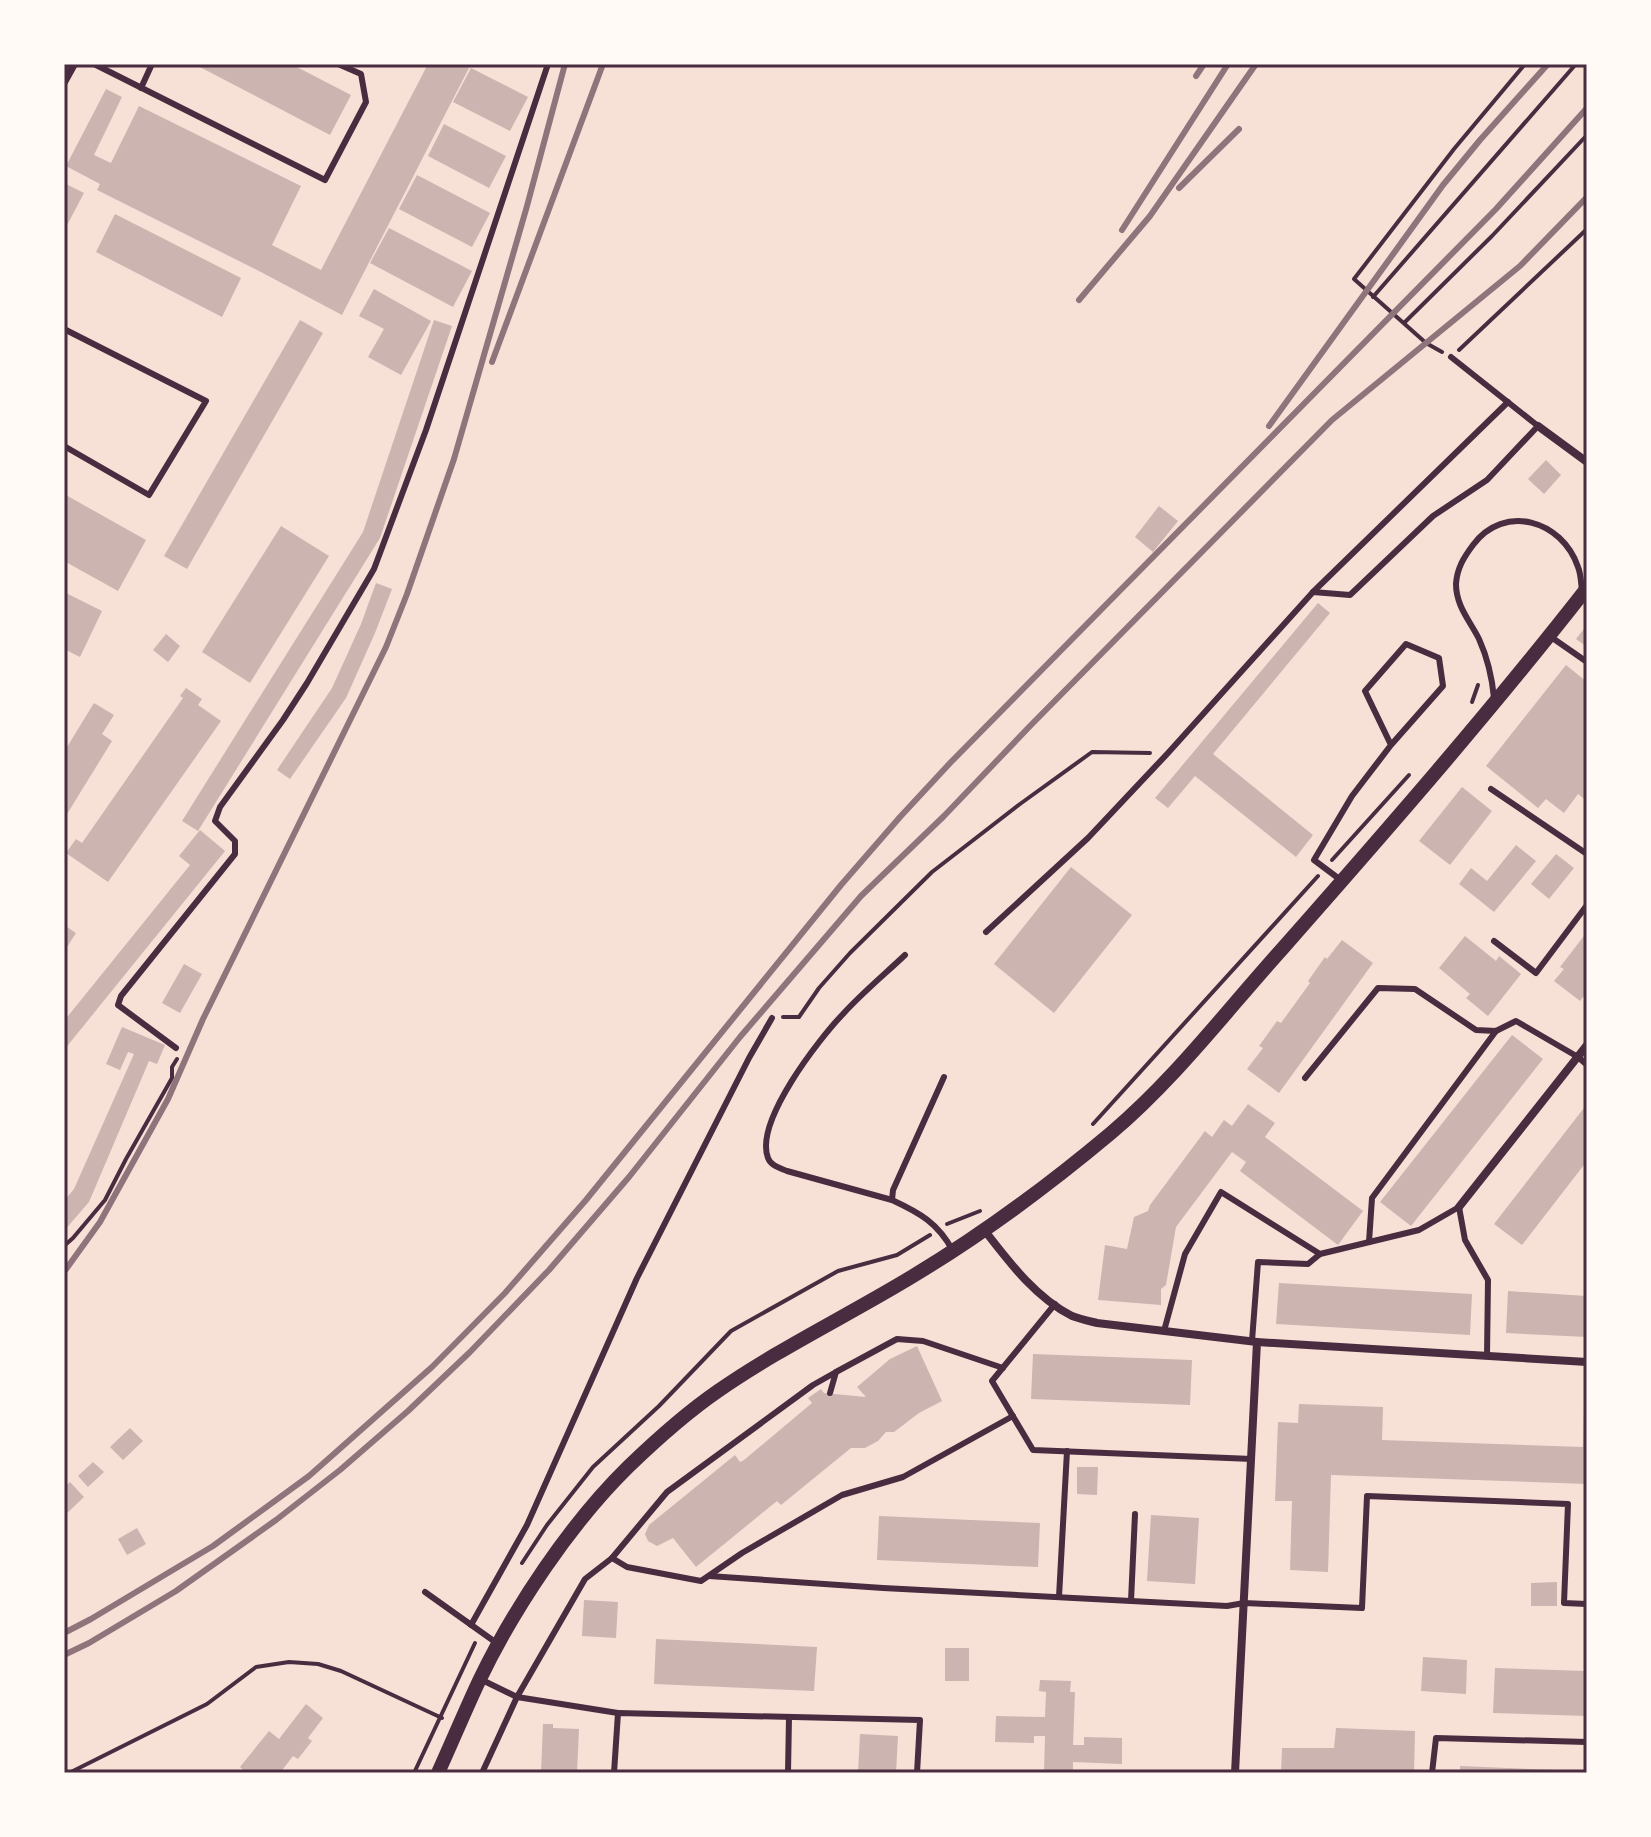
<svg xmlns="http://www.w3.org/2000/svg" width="1651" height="1837" font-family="'Sofia Sans Condensed',sans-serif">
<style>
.building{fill:#ccb4b1}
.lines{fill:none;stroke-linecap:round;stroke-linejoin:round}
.path{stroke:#4a2c40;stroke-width:4}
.service{stroke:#4a2c40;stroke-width:6}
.minor{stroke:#4a2c40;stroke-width:8}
.tertiary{stroke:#4a2c40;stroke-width:14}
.rail{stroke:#8f747c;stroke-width:6}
.neatline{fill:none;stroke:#4a2c40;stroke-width:3}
</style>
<rect width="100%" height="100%" fill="#f7e1d7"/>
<g class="building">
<path d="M194,64H291L351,95L330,135Z"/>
<path d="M428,64H471L342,315L259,271L97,190L100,184L66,166L106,89L122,97L94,155L111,163L139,106L301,186L272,245L321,270Z"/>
<path d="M471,68L528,97L510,131L453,102Z"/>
<path d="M444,124L506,156L489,188L428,156Z"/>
<path d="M417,175L490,213L472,247L399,209Z"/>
<path d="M64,183L84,193L64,231Z"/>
<path d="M115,214L241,278L222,317L96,252Z"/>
<path d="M389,228L472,271L453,307L370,263Z"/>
<path d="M374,289L431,321L401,375L368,357L384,329L359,316Z"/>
<path d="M300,320L323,333L187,569L164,556Z"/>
<path d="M434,320L452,326L380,538L198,831L182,821L363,532Z"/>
<path d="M1546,460L1561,475L1544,494L1528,479Z"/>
<path d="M64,494L146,540L118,591L64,561Z"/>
<path d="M1159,506L1178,521L1153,552L1135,537Z"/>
<path d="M281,526L329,556L250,683L202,652Z"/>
<path d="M376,583L392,589L375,633L346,698L290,779L277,770L332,688L361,624Z"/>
<path d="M64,592L102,611L80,657L64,649Z"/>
<path d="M1318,603L1330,613L1213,754L1313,835L1296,857L1195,776L1168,808L1155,798Z"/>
<path d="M1587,625V647L1576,639Z"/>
<path d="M166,634L180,646L168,662L153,650Z"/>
<path d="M1566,665L1587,682V801L1578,794L1564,813L1546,799L1538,808L1486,766Z"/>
<path d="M186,688L202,699L198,705L221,721L108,882L66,853L76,839L82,843L183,698L180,696Z"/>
<path d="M94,703L114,715L102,734L112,741L64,819V752Z"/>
<path d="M1462,787L1492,811L1450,865L1419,841Z"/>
<path d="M200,830L225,851L64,1050V1021L190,865L179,856Z"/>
<path d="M1516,845L1536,861L1494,912L1459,884L1471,868L1487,881Z"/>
<path d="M1556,854L1574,868L1549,899L1531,884Z"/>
<path d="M1071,867L1132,915L1054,1013L994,964Z"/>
<path d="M64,925L76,933L64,952Z"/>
<path d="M1587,932V992L1580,1001L1554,981L1564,969L1560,967Z"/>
<path d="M1465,936L1496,961L1499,956L1521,974L1488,1016L1466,998L1470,994L1439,968Z"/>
<path d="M1342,940L1373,963L1279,1093L1247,1069L1263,1048L1259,1046L1277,1021L1281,1023L1310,983L1308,981L1325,957L1327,959Z"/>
<path d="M184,964L202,974L180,1013L162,1003Z"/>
<path d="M122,1027L165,1045L157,1064L149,1061L89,1202L64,1231V1201L74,1189L134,1054L128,1052L120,1070L106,1064Z"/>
<path d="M1512,1035L1543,1059L1411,1226L1380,1202Z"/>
<path d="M1248,1104L1275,1123L1265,1137L1363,1211L1338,1245L1240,1171L1246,1162L1232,1152L1176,1227L1166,1285L1161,1289V1305L1098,1300L1105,1245L1127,1249L1134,1217L1148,1211L1150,1205L1205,1131L1212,1137L1224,1120L1232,1126Z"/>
<path d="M1587,1104V1161L1522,1245L1494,1224Z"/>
<path d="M1279,1283L1472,1294L1470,1335L1276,1324Z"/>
<path d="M1508,1291L1587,1296V1337L1506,1333Z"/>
<path d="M917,1346L942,1401L919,1413L894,1432H886L878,1441L865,1448H851L781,1505L777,1501L696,1567L673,1538L657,1546L648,1541L645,1534L649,1525L735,1455L740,1462L744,1460L812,1403L808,1398L821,1389L824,1393L866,1397L857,1387L890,1359Z"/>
<path d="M1033,1354L1192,1360L1190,1405L1031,1399Z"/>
<path d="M1299,1404L1383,1407L1382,1440L1583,1447L1584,1408H1587V1484L1331,1475L1328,1572L1290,1570L1292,1501H1275L1278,1422L1298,1423Z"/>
<path d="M130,1428L143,1441L123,1460L110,1447Z"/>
<path d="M93,1462L104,1472L88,1487L78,1476Z"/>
<path d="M1077,1467H1098L1097,1495L1077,1494Z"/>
<path d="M70,1482L84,1497L64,1516V1487Z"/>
<path d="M1151,1515L1199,1518L1195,1584L1147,1581Z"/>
<path d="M879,1516L1040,1523L1038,1567L877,1560Z"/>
<path d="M137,1528L146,1544L127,1555L118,1539Z"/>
<path d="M1557,1582V1606H1531V1583Z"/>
<path d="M584,1600L618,1602L616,1638L582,1636Z"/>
<path d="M656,1639L817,1647L814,1691L654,1684Z"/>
<rect x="945" y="1648" width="24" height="33"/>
<path d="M1423,1657L1467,1660L1466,1694L1421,1691Z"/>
<path d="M1495,1668L1587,1671V1716L1493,1713Z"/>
<path d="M1040,1680L1071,1681L1070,1692H1075L1073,1745H1084V1737L1122,1738V1764L1073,1762V1773H1044L1045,1736H1034V1743L995,1742L996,1716L1045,1717L1046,1692L1039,1691Z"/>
<path d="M306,1704L323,1718L308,1738L312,1741L298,1759L293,1756L280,1773H247L240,1767L269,1731L279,1739Z"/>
<path d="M543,1724H553V1728L579,1729L577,1773H541Z"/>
<path d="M1336,1728L1415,1731L1414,1773H1281L1282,1748H1334Z"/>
<path d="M860,1734L898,1736L896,1773H858Z"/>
<path d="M1460,1766L1556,1770V1773H1460Z"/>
</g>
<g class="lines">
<g class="path">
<path d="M1373,297L1576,64"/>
<path d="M1405,322L1492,236L1587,135"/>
<path d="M1459,350L1587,229"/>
<path d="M1442,352L1426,343L1354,279L1454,149L1525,64"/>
<path d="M1472,702L1478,685"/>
<path d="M1332,860L1409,775"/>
<path d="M783,1017H799L819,988L850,953L932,872L1020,804L1092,752L1150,753"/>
<path d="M1093,1124L1318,876"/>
<path d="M947,1224L980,1211"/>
<path d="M64,1246L73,1238L105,1200L126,1159L172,1078V1067L177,1059"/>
<path d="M522,1563L547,1525L593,1467L659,1406L731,1331L838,1271L897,1255L930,1235"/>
<path d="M69,1773L207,1704L256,1667L289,1662L318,1664L341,1671L442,1718"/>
<path d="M414,1773L475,1643"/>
</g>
<g class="service">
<path d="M94,64L325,180L366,102L361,74L338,64"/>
<path d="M141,88L152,64"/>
<path d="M64,329L206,401L149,495L64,446"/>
<path d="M1313,592L1508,402"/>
<path d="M1551,637L1587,662"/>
<path d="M1494,698C1492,677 1488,659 1479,639C1470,621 1456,606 1456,584C1457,568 1464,557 1473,545C1504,503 1562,520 1578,567C1581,574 1581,583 1582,591"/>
<path d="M1491,789L1587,854"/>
<path d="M1342,881L1314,860L1352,796L1391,745L1443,686L1439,658L1406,644L1365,691L1391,745"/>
<path d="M986,932L1088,838L1168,753L1313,592L1350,595L1433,516L1487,480L1538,426L1451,357"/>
<path d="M1494,941L1536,973L1587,905"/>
<path d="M176,1048L118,1005L121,996L235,854V841L215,821L220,807L283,720L307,683L374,569L426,430L548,64"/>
<path d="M944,1077L893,1190L892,1200C920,1213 938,1223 953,1251"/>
<path d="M1305,1078L1378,988L1415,989L1476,1030L1496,1031L1516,1021L1578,1057L1587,1065"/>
<path d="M892,1200L787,1171C780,1168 771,1166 768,1158C754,1122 819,1039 843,1014C862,993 885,974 905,955"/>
<path d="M1369,1242L1372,1198L1496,1031"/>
<path d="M1055,1304L992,1381L1033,1450L1252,1459"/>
<path d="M1164,1331L1185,1254L1221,1192L1320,1254"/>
<path d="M1252,1341L1258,1262L1308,1264L1320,1254L1419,1230L1459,1207L1465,1240L1488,1280L1487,1356"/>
<path d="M830,1393L836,1372L897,1339L923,1341L1003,1368"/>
<path d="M612,1558L627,1567L701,1581L742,1553L842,1495L903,1477L1013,1416"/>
<path d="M709,1576L883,1588L1227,1606L1244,1603L1362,1608L1367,1496L1568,1504L1564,1603L1587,1604"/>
<path d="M425,1592L498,1644"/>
<path d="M1059,1597L1067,1451"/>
<path d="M1131,1601L1135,1514"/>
<path d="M471,1625L527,1525L637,1278L749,1058L772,1018"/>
<path d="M480,1679L517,1697L618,1713"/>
<path d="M482,1773L517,1697L585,1579L612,1558L667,1492L813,1385L836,1372"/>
<path d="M614,1773L618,1713L920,1720L917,1773"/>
<path d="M788,1773L789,1717"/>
<path d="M1432,1773L1436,1738L1587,1742"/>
</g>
<g class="minor">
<path d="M64,82L74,64"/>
<path d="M1538,426L1587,462"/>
<path d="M1459,1207L1587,1045"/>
<path d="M985,1231C1009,1262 1036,1298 1072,1316C1080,1319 1089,1321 1097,1323L1257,1342L1587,1362"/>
<path d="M1235,1773L1257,1342"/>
</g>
<path class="tertiary" d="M438,1773C452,1742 465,1711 479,1681C514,1608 570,1524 628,1467C656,1440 686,1413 718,1391C780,1348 849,1315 913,1276C983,1234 1049,1185 1111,1133C1175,1079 1227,1010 1283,948C1387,830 1490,712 1587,588"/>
<g class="rail">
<path d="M1196,76L1204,64"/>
<path d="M1179,188L1239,129"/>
<path d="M1122,230L1228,64"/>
<path d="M1079,300L1150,216L1256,64"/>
<path d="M492,362L603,64"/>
<path d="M1269,426L1443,185L1480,140L1548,64"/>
<path d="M64,1272L100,1222L168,1099L203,1019L386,647L407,594L454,459L527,206L565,64"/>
<path d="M64,1633L91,1619L213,1546L309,1476L432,1367L505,1293L586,1200L841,885L900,817L951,762L1496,209L1587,108"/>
<path d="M64,1655L89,1643L176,1591L276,1520L340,1470L408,1411L470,1352L549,1270L629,1177L740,1037L861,896L944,816L1031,725L1332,420L1520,266L1587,197"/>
</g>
</g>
<rect width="1651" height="1837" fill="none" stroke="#fffaf5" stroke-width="132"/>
<rect x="66" y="66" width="1519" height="1705" class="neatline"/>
</svg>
